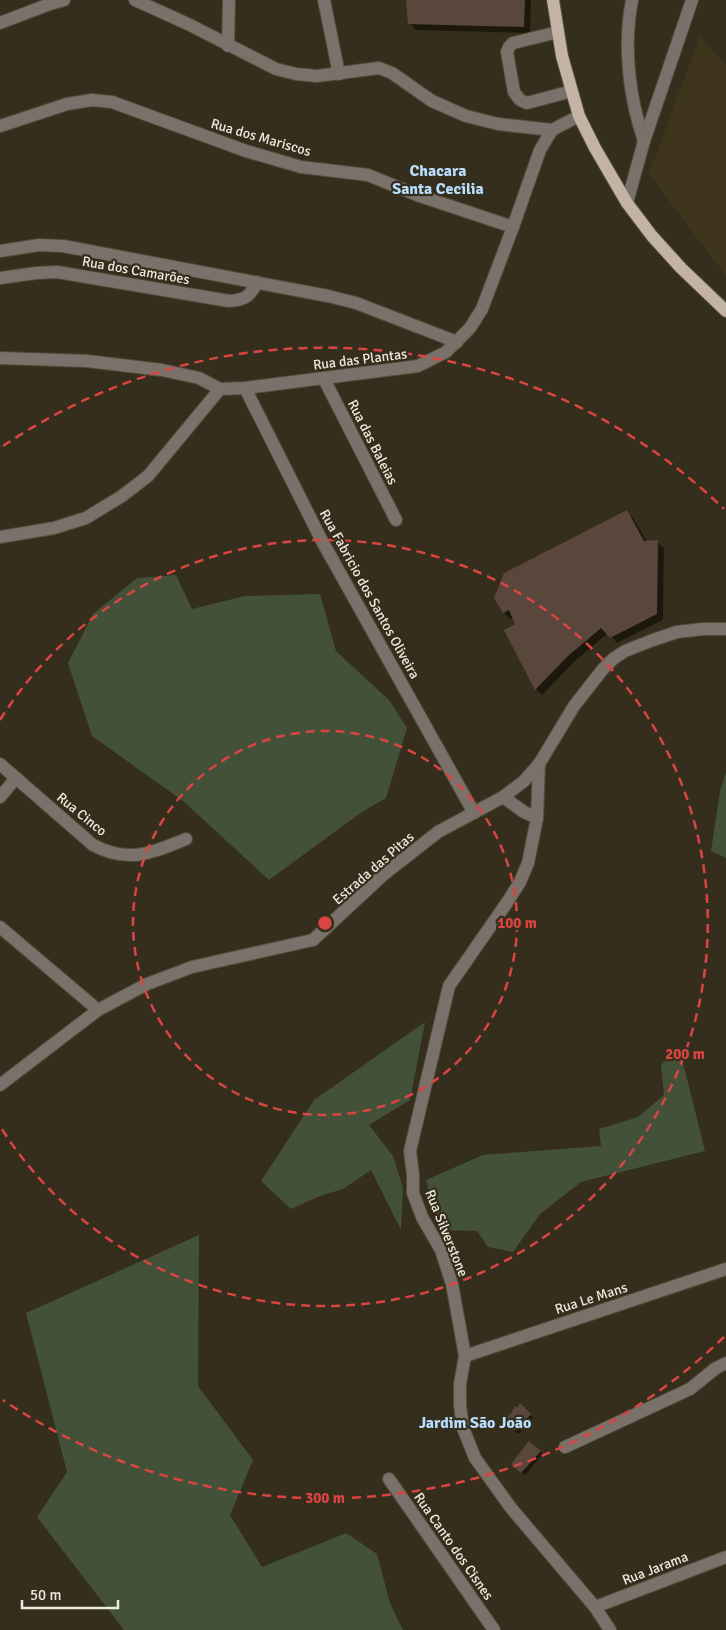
<svg xmlns="http://www.w3.org/2000/svg" width="726" height="1630" font-family="Signika,sans-serif">
<style>
.built{fill:#3e351c}
.green{fill:#425137}
.shadow{fill:#0007}
.building{fill:#59473c}
.lines{fill:none;stroke-linecap:round;stroke-linejoin:round}
.minor-casing{stroke:#534c3b;stroke-width:14}
.major-casing{stroke:#534c3b;stroke-width:14}
.minor{stroke:#79716a;stroke-width:12}
.major{stroke:#c3b3a5;stroke-width:12}
.ring{fill:none;stroke:#da4543;stroke-width:2.5;stroke-dasharray:9 6}
.labels{text-anchor:middle;stroke-width:4.5;stroke-linejoin:round;paint-order:stroke}
.street-label{font-size:14px;fill:#eee9de;stroke:#352e1c}
.quarter-label{font-size:16px;font-weight:bold;fill:#b9dfff;stroke:#352e1c}
.centre{fill:#da4543;stroke:#352e1c;stroke-width:2.5}
.ring-label{font-size:15px;text-anchor:middle;font-weight:bold;fill:#da4543;stroke:#352e1c;stroke-width:4.5;stroke-linejoin:round;paint-order:stroke}
</style>
<rect width="100%" height="100%" fill="#352e1c"/>
<path class="built" d="M700,36L726,66V276L649,174Z"/>
<g class="green">
<path d="M176,575L192,609L245,596L320,594L336,651L389,700L407,728L386,798L362,812L269,880L183,801L92,736L68,663L93,614L137,578Z"/>
<path d="M726,772V858L711,851L720,791Z"/>
<path d="M425,1022L410,1100L369,1125L393,1156L403,1188L401,1230L371,1170L343,1189L320,1196L291,1209L261,1181L314,1100Z"/>
<path d="M679,1047L705,1151L581,1182L540,1214L513,1252L488,1247L477,1231L439,1230L426,1180L483,1155L601,1146L599,1129L638,1117L664,1095L661,1065Z"/>
<path d="M199,1235L198,1386L253,1460L230,1515L262,1567L346,1533L377,1554L390,1603L403,1630H124L37,1517L67,1472L26,1313Z"/>
</g>
<g class="shadow">
<path d="M407,0H531L530,33L416,30L410,24Z"/>
<path d="M627,512L633,518L647,542H657L664,548L663,620L617,643L608,633L574,662L542,695L536,689L506,630L517,624L513,617L510,619L504,613Z"/>
<path d="M520,1405L533,1418L520,1433H517L514,1429L517,1410Z"/>
<path d="M540,1452L543,1454L525,1475L513,1463Z"/>
</g>
<g class="building">
<path d="M406,0H525L524,27L408,24Z"/>
<path d="M627,510L644,541L658,540L657,614L610,638L601,628L568,656L535,690L504,630L515,624L509,610L503,613L494,598L504,573Z"/>
<path d="M520,1403L531,1414L517,1430H513L505,1420L512,1412L515,1406L517,1408Z"/>
<path d="M529,1441L541,1451L521,1473L511,1464Z"/>
</g>
<g class="lines">
<defs>
<g id="minor">
<path d="M135,0L190,25L276,69L296,74L317,76L379,68L392,73L432,101L466,116L498,124L552,130"/>
<path d="M324,0L339,74"/>
<path d="M632,0C623,46 629,97 644,141"/>
<path d="M0,23L50,4L64,0"/>
<path d="M558,32L513,43L509,47L507,52L514,92L520,100L527,103L572,91"/>
<path d="M228,46L229,0"/>
<path d="M0,126L67,104L92,100L112,102L246,151L301,167L368,175L417,195L513,227"/>
<path d="M627,203L644,141L692,0"/>
<path d="M0,251L39,245L63,246L328,296L356,303L457,342"/>
<path d="M0,278L36,273L57,272L229,301C246,300 250,296 257,282"/>
<path d="M0,358L87,361L162,370L199,378L220,389L245,388L418,366L446,352L470,328L482,309L513,227L540,150L552,130L579,116"/>
<path d="M324,379L396,520"/>
<path d="M245,388L322,541L474,813"/>
<path d="M0,537L54,528L86,518L122,496L148,476L220,389"/>
<path d="M0,764L93,845C129,864 151,853 186,839"/>
<path d="M539,764L537,818L528,863L520,882L506,904L449,986L410,1151L413,1175V1193L422,1217L441,1250L452,1284L465,1356L460,1384V1405L463,1428L475,1458L511,1508L595,1607L610,1630"/>
<path d="M0,797L16,778"/>
<path d="M503,797L524,812L537,818"/>
<path d="M0,927L98,1010"/>
<path d="M0,1085L98,1010L147,984L192,967L313,940L383,875L438,832L503,797L524,781L539,764L574,706L603,669L613,659L625,651L653,640L677,632L703,629H726"/>
<path d="M465,1356L726,1269"/>
<path d="M565,1447L690,1389L716,1368L726,1363"/>
<path d="M389,1479L494,1630"/>
<path d="M595,1607L726,1557"/>
</g>
<path id="major" d="M553,0L562,56L579,116L595,148L627,203L652,236L681,268L726,311"/>
</defs>
<use href="#minor" class="minor-casing"/>
<use href="#major" class="major-casing"/>
<use href="#minor" class="minor"/>
<use href="#major" class="major"/>
</g>
<g class="ring">
<circle cx="325" cy="923" r="192"/>
<path d="M0 720A383 383 0 1 1 0 1126"/>
<path d="M724 1337A575 575 0 0 1 3 1400M3 446A575 575 0 0 1 724 509"/>
</g>
<g class="labels">
<g class="street-label">
<text transform="translate(261 137) rotate(16)" y="5">Rua dos Mariscos</text>
<text transform="translate(136 270) rotate(10)" y="5">Rua dos Camarões</text>
<text transform="translate(360 359) rotate(-7)" y="5">Rua das Plantas</text>
<text transform="translate(373 442) rotate(63)" y="5">Rua das Baleias</text>
<text transform="translate(370 594) rotate(61)" y="5">Rua Fabricio dos Santos Oliveira</text>
<text transform="translate(82 814) rotate(39)" y="5">Rua Cinco</text>
<text transform="translate(373 868) rotate(-41)" y="5">Estrada das Pitas</text>
<text transform="translate(447 1233) rotate(68)" y="5">Rua Silverstone</text>
<text transform="translate(591 1298) rotate(-18)" y="5">Rua Le Mans</text>
<text transform="translate(454 1546) rotate(55)" y="5">Rua Canto dos Cisnes</text>
<text transform="translate(655 1568) rotate(-21)" y="5">Rua Jarama</text>
</g>
<g class="quarter-label">
<text x="438" y="176">Chacara<tspan x="438" dy="18">Santa Cecilia</tspan></text>
<text x="475" y="1428">Jardim São João</text>
</g>
</g>
<circle cx="325" cy="923" r="8" class="centre"/>
<g class="ring-label">
<text x="517" y="928">100 m</text>
<text x="685" y="1059">200 m</text>
<text x="325" y="1503">300 m</text>
</g>
<path d="M22 1600v8h96v-8" fill="none" stroke="#eee9de" stroke-width="2.5"/>
<text x="30" y="1600" font-size="15" fill="#eee9de" stroke="#352e1c" stroke-width="4" paint-order="stroke">50 m</text>
</svg>
